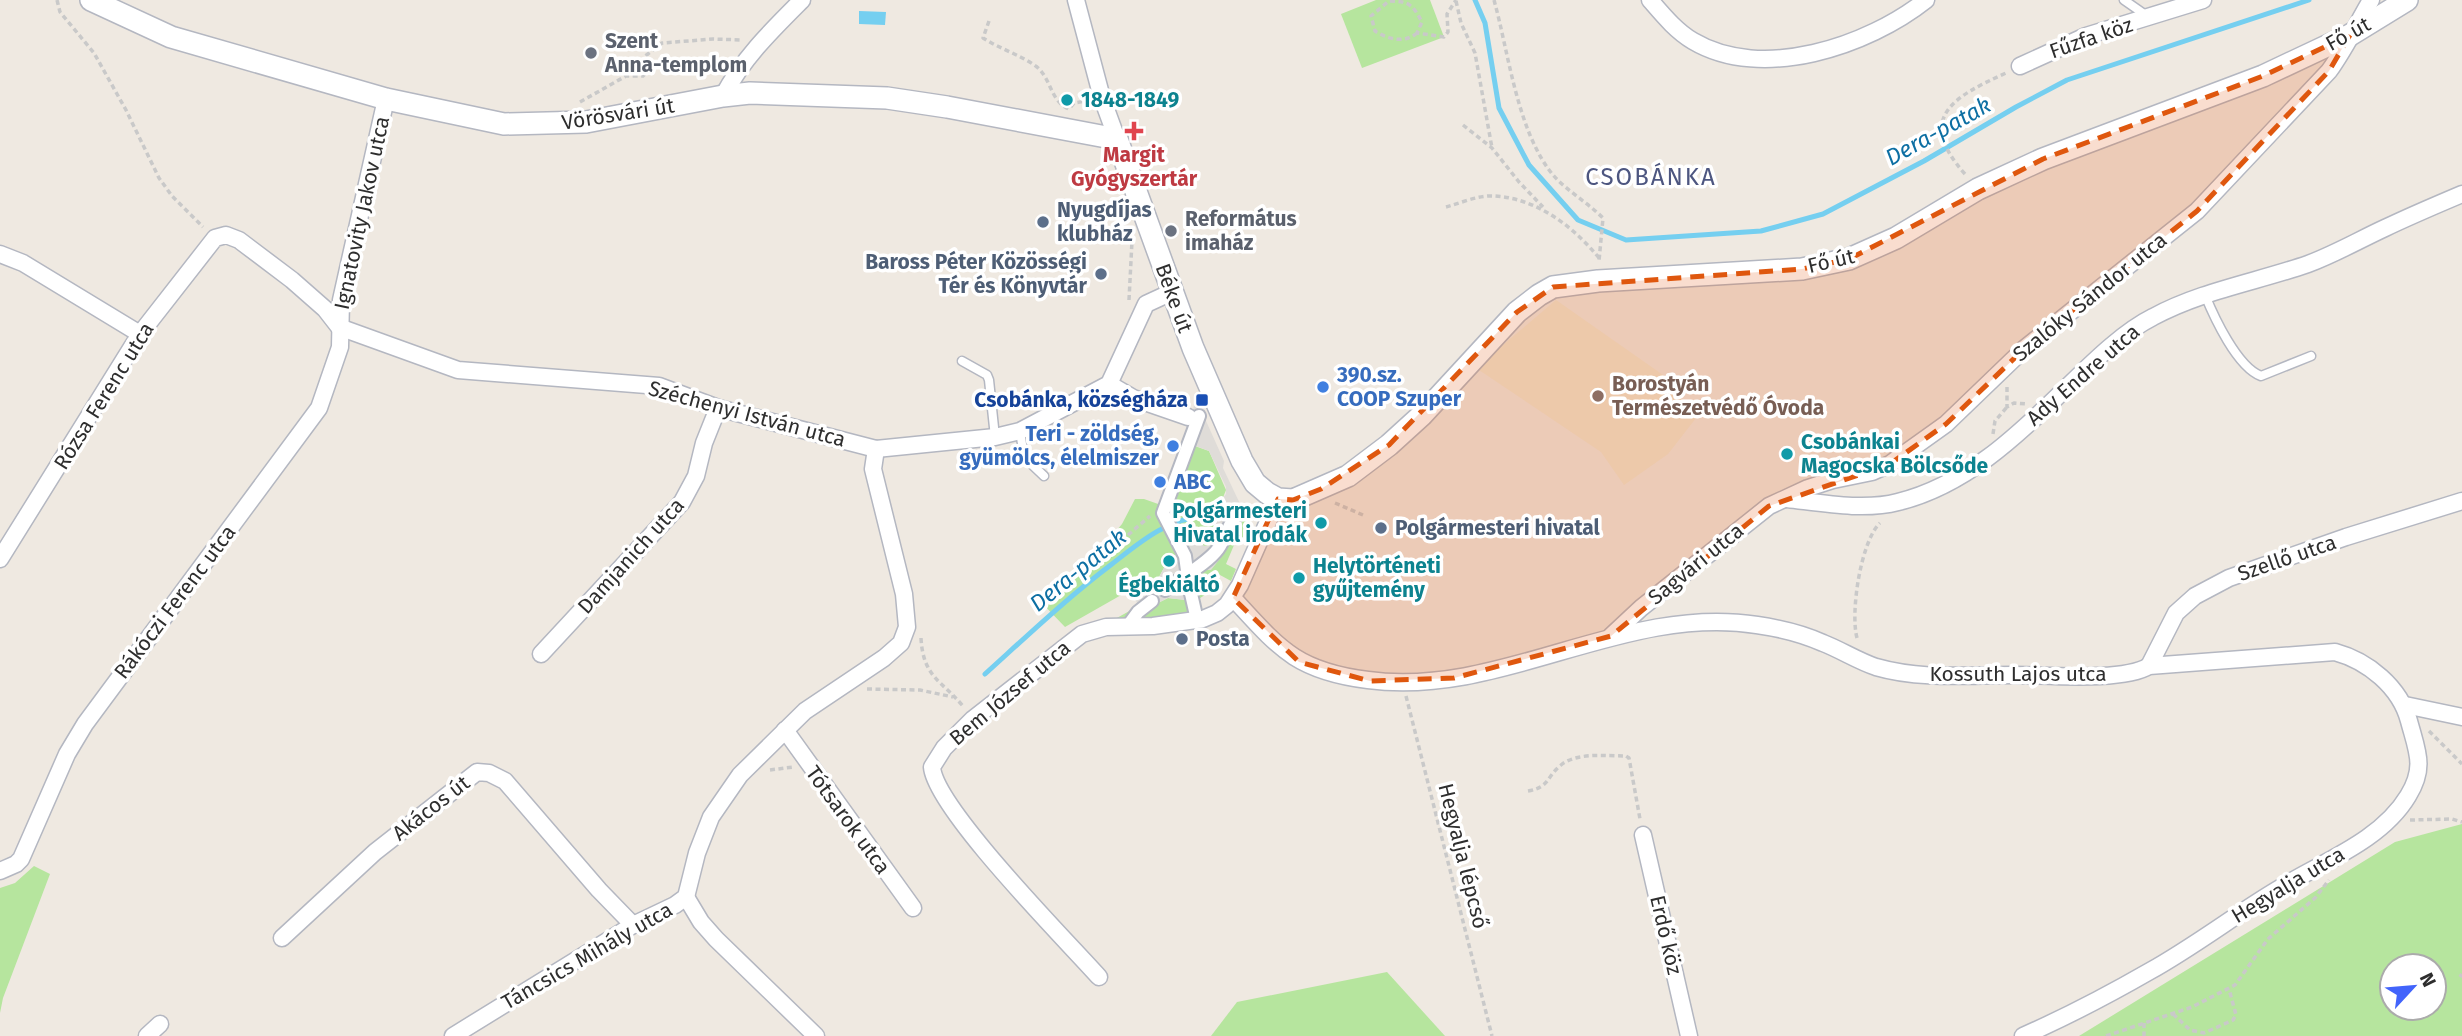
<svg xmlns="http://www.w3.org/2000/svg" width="2462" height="1036" font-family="'Fira Sans',sans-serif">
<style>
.education{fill:#f0e6d1}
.green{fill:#b6e59e;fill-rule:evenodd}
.plaza{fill:#dfdcd8}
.water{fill:#75cff0}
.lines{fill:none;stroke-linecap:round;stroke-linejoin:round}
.stream{stroke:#75cff0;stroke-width:5}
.service-casing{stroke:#b4b7c1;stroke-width:11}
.pedestrian-casing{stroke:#b4b7c1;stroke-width:16}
.minor-casing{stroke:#b4b7c1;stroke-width:19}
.secondary-casing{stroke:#b4b7c1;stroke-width:24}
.path{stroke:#c9c9c9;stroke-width:3.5;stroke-dasharray:5 3.5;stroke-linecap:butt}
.service{stroke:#fff;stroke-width:8}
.pedestrian{stroke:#fff;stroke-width:12}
.minor{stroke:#fff;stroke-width:16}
.secondary{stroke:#fff;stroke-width:21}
.marked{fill:#df570e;fill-opacity:0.2;stroke:#df570e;stroke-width:5;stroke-dasharray:14 9;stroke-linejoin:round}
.worship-dot{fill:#6b7280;stroke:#fff;stroke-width:2.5}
.culture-dot{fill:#0f9aa8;stroke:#fff;stroke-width:2.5}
.health-dot{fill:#e0444e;stroke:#fff;stroke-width:2.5}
.service-dot{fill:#5c6f8a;stroke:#fff;stroke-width:2.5}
.shop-dot{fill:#3f7fe0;stroke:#fff;stroke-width:2.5}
.education-dot{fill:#8d6e63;stroke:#fff;stroke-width:2.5}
.transit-dot{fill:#1a4fb4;stroke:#fff;stroke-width:2.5}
.labels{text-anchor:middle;stroke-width:7;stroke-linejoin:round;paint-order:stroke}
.street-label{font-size:21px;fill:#2e2e2e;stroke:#fff}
.worship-label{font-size:21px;font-weight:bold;fill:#5b616d;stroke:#fff;text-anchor:start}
.culture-label{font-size:21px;font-weight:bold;fill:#0d838f;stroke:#fff;text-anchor:start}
.health-label{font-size:21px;font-weight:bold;fill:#be3a42;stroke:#fff}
.service-label{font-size:21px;font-weight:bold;fill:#4e5e75;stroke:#fff;text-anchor:start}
.shop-label{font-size:21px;font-weight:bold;fill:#366cbe;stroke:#fff;text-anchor:start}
.education-label{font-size:21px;font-weight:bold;fill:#785e54;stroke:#fff;text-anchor:start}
.transit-label{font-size:21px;font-weight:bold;fill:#164399;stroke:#fff;text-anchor:end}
.water-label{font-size:23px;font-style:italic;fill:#0d6fa3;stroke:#fff}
.quarter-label{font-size:24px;letter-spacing:2px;fill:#4d5680;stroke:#fff}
</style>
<rect width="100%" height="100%" fill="#efe9e1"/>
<path class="education" d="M1556,300L1663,375L1696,418L1668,454L1624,485L1601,452L1476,368Z"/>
<g class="green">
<path d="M1376,0H1430L1444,37L1362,68L1341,14Z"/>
<path d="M1192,445L1209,451L1226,490L1222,500V528L1215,545L1186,547L1167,518Z"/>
<path d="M1135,499H1144L1161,505L1178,550L1169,567L1165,566L1159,577L1145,585V587L1132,594L1130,590L1065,627L1039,600L1096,555L1122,524Z"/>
<path d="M1250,516L1252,529L1249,542L1237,538L1226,564L1236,569L1231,581L1220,575L1208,593L1197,600L1194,590L1204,569L1243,519Z"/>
<path d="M1168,598L1186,600L1190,615L1154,620L1115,619L1151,599L1154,605Z"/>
<path d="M2462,824V1036H2079L2395,842ZM2392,966H2434V1008H2392Z"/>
<path d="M34,866L50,874L3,998L0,1013V888L15,883Z"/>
<path d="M1387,972L1445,1036H1211L1237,1002Z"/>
</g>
<path class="plaza" d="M1198,403L1224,461L1223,468L1243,510L1248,511L1250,516L1243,519L1238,534L1232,532L1223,555L1211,570H1204L1194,590L1190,615L1185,600L1168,598L1154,605L1139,606L1132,594L1159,577L1165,566L1169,567L1178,550L1200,541L1204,546L1215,545L1222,528L1210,524L1205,507L1222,499L1226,494V487L1209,451L1193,445L1188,433L1194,405Z"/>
<path class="water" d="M859,11L886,12L885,25L859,24Z"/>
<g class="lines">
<g class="stream">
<path d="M1475,0L1485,23L1499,108L1529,165L1578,220L1626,240L1761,231L1823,214L1924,161L2016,107L2067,80L2309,0"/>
<path d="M985,674C1027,636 1067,598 1112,564C1140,542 1168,518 1206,516"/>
</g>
<defs>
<g id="service">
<path d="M2124,0L2147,16"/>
<path d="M2205,295C2214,317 2237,367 2261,376L2311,356"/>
<path d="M962,361L987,375L989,380L995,437"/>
<path d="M1020,431L1024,457L1044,476"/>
</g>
<g id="pedestrian">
<path d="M1165,590C1180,578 1207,564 1218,549C1227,537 1228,522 1240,511"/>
<path d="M1197,620L1189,585L1185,556L1163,513L1199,416"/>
<path d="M1127,627L1138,612L1152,601"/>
</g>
<g id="minor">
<path d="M1076,0L1102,98L1117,139"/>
<path d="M1650,0C1663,15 1676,31 1693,41C1762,82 1868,46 1926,0"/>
<path d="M2020,66L2086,36L2203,0"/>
<path d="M723,96C743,58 772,30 802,0"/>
<path d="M0,254L23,263L140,334"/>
<path d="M1109,384L1133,398L1188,417"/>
<path d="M1787,499C1822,503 1864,511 1898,502C1964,486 2016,437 2063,391C2089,366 2121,333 2153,317C2201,291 2256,282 2308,264C2335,254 2359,240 2385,228C2410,216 2436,205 2462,194"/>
<path d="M0,559L140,334L215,238L226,235L239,240L292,280L325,309L339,327L458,370L659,386L718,408L876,449L995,437L1020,431L1109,384L1146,304L1172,292"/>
<path d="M1233,598C1279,648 1296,671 1368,680C1501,698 1623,604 1757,625C1778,628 1803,634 1823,643C1841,650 1858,661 1876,667C1921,680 1967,675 2013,675C2046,675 2123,682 2149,666L2335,652C2368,661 2400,687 2409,721C2417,751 2426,767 2408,796C2381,841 2322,862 2280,888C2236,914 2195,946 2150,971C2110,994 2066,1017 2023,1036"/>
<path d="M1611,636L1641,608L1769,506L1808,488L1833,480L1872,472L1890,464L1946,424L2024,349L2197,211L2329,71C2345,49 2357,24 2371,0"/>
<path d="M541,654L682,502L696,476L704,443L718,408"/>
<path d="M2149,666L2176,613L2195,596L2229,578L2346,537L2462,501"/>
<path d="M2405,705L2462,717"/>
<path d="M785,730L913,908"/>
<path d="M1643,835L1689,1036"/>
<path d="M0,871L16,864L21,859L67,754L85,724L319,408L340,347L341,300L386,99"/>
<path d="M686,897L701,922L716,939L816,1036"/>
<path d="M282,938L375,852L477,772L489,773L505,781L599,890L633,925"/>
<path d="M1099,977C1066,940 935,808 932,767L944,748L973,719L1082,634L1106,627L1153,626L1203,619L1217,613L1227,605L1240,585L1278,499"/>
<path d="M147,1036L160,1024"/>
<path d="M453,1036L633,925L675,905L686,897L697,853L711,817L740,775L805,711L884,658L901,643L907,627L904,594L873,469L876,449"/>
</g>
<path id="secondary" d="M91,0L171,37L386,99L504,124L586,122L723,96L750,93L887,98L947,107L1117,139L1193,348L1242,461L1255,483L1267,493L1278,499L1293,500L1348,476L1389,445L1422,415L1517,312L1539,295L1553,287L1598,281L1802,269L1849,259L1896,238L1978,189L2043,159L2263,76L2350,35L2407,0"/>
</defs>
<use href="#service" class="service-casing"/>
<use href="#pedestrian" class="pedestrian-casing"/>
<use href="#minor" class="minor-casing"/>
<use href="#secondary" class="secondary-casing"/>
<g class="path">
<path d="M57,0L60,12L94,53L126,110L159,178L172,196L203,227"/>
<path d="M1494,0C1509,54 1517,131 1553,175C1567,191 1587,202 1603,218L1599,261"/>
<path d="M1456,1L1461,23L1475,53L1492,148"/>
<path d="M989,21L983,38C1000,49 1021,55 1037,67C1052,80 1050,101 1069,109L1074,103L1086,101"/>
<path d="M1417,33C1404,44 1388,39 1375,31L1371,16L1389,1C1409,1 1413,5 1422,22L1417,33L1444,37L1448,32L1447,14L1456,0"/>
<path d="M580,102L626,76H643L648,71L644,57L662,43L713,39L742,40"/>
<path d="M1463,125L1492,148L1519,182L1543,207"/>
<path d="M1965,174C1915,118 1953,97 2006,73"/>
<path d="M1446,207C1461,203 1478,195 1494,196C1536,198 1573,226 1599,258"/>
<path d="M1129,300L1132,241"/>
<path d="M2007,387V407L2014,403L2027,404"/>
<path d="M1993,434L1995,421L2007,407"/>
<path d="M1335,503L1363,515"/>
<path d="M1128,535L1150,516"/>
<path d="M921,638C923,677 941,680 963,706"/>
<path d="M1857,638C1850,612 1861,541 1880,523"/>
<path d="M867,689L920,690L953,697"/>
<path d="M1406,696L1492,1036"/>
<path d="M2429,731L2462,764"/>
<path d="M770,770L793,767"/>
<path d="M1528,791C1550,787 1546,777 1561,765C1577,752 1606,756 1626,756L1629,758L1640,819"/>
<path d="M2410,820L2452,819L2462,822"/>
<path d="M2460,977L2462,974"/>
<path d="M2173,1014L2190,1030L2204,1033L2233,1020L2236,1015L2229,989"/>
<path d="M2144,1023V1036"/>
<path d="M2106,1036L2192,1007L2235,985L2268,939L2315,898L2329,880"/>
</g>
<use href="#service" class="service"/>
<use href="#pedestrian" class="pedestrian"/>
<use href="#minor" class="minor"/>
<use href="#secondary" class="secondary"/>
</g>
<path class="marked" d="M2350,35L2329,71L2197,211L2024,349L1946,424L1890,464L1769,506L1611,636L1454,678L1370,681L1299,662L1233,598L1278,499L1293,500L1321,489L1389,445L1517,312L1553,287L1802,269L1849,259L2043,159L2263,76Z"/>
<g class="worship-dot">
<circle cx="591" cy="53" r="7"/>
<circle cx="1171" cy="231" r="7"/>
</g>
<g class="culture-dot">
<circle cx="1067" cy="100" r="7"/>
<circle cx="1787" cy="454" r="7"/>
<circle cx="1321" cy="523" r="7"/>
<circle cx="1169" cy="561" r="7"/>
<circle cx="1299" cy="578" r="7"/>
</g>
<path class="health-dot" d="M1130.5 120.5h7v7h7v7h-7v7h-7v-7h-7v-7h7z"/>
<g class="service-dot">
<circle cx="1043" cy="222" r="7"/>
<circle cx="1101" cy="274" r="7"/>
<circle cx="1381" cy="528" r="7"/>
<circle cx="1182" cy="639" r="7"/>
</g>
<g class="shop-dot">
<circle cx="1323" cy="387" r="7"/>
<circle cx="1173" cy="446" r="7"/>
<circle cx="1160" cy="482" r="7"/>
</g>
<circle class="education-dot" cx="1598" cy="396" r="7"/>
<rect class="transit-dot" x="1195" y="393" width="14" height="14" rx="3.5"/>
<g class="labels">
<g class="street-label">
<text transform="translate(2348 34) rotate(-29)" y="7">Fő út</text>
<text transform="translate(2091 38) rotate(-19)" y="7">Fűzfa köz</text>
<text transform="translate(618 114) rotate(-9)" y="7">Vörösvári út</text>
<text transform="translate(362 213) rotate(-78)" y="7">Ignatovity Jakov utca</text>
<text transform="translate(1831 261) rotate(-13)" y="7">Fő út</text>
<text transform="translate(2090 297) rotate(-39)" y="7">Szalóky Sándor utca</text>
<text transform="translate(1174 298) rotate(70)" y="7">Béke út</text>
<text transform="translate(2083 375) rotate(-41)" y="7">Ady Endre utca</text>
<text transform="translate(104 396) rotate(-58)" y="7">Rózsa Ferenc utca</text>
<text transform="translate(747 414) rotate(15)" y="7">Széchenyi István utca</text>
<text transform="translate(631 556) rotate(-48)" y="7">Damjanich utca</text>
<text transform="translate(2287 558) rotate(-19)" y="7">Szellő utca</text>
<text transform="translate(1696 564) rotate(-39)" y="7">Sagvári utca</text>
<text transform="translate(175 602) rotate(-53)" y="7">Rákóczi Ferenc utca</text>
<text x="2018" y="681">Kossuth Lajos utca</text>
<text transform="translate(1010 693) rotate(-40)" y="7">Bem József utca</text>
<text transform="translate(431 808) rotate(-38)" y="7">Akácos út</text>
<text transform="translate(848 820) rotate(54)" y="7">Tótsarok utca</text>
<text transform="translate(1463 856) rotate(76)" y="7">Hegyalja lépcső</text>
<text transform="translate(2288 885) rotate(-31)" y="7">Hegyalja utca</text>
<text transform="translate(1666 935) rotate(77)" y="7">Erdő köz</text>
<text transform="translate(587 956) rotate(-30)" y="7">Táncsics Mihály utca</text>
</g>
<g class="worship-label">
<text x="605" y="48">Szent<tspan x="605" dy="24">Anna-templom</tspan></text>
<text x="1185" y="226">Református<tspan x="1185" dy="24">imaház</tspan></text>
</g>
<g class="culture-label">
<text x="1081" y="107">1848-1849</text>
<text x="1801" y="449">Csobánkai<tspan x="1801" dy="24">Magocska Bölcsőde</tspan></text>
<text x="1307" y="518" text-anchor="end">Polgármesteri<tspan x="1307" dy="24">Hivatal irodák</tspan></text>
<text x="1313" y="573">Helytörténeti<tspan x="1313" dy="24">gyűjtemény</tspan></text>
<text x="1169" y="592" text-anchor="middle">Égbekiáltó</text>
</g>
<g class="health-label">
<text x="1134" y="162">Margit<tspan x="1134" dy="24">Gyógyszertár</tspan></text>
</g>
<g class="service-label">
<text x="1057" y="217">Nyugdíjas<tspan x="1057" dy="24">klubház</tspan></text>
<text x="1087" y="269" text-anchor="end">Baross Péter Közösségi<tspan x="1087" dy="24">Tér és Könyvtár</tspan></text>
<text x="1395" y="535">Polgármesteri hivatal</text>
<text x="1196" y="646">Posta</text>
</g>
<g class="shop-label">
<text x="1337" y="382">390.sz.<tspan x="1337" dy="24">COOP Szuper</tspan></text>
<text x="1159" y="441" text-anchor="end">Teri - zöldség,<tspan x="1159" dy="24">gyümölcs, élelmiszer</tspan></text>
<text x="1174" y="489">ABC</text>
</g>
<g class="education-label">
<text x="1612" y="391">Borostyán<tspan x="1612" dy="24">Természetvédő Óvoda</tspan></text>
</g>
<g class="transit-label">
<text x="1188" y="407">Csobánka, községháza</text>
</g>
<g class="water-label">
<text transform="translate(1938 131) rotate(-29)" y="8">Dera-patak</text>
<text transform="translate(1078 570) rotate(-39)" y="8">Dera-patak</text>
</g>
<g class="quarter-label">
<text x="1651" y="185">CSOBÁNKA</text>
</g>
</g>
<g transform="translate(2413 987) rotate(64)"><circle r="33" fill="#ffffff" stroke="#ababab" stroke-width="2"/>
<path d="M0-5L12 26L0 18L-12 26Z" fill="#4264fb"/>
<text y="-10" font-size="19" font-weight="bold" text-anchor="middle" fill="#2e2e2e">N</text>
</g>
</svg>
